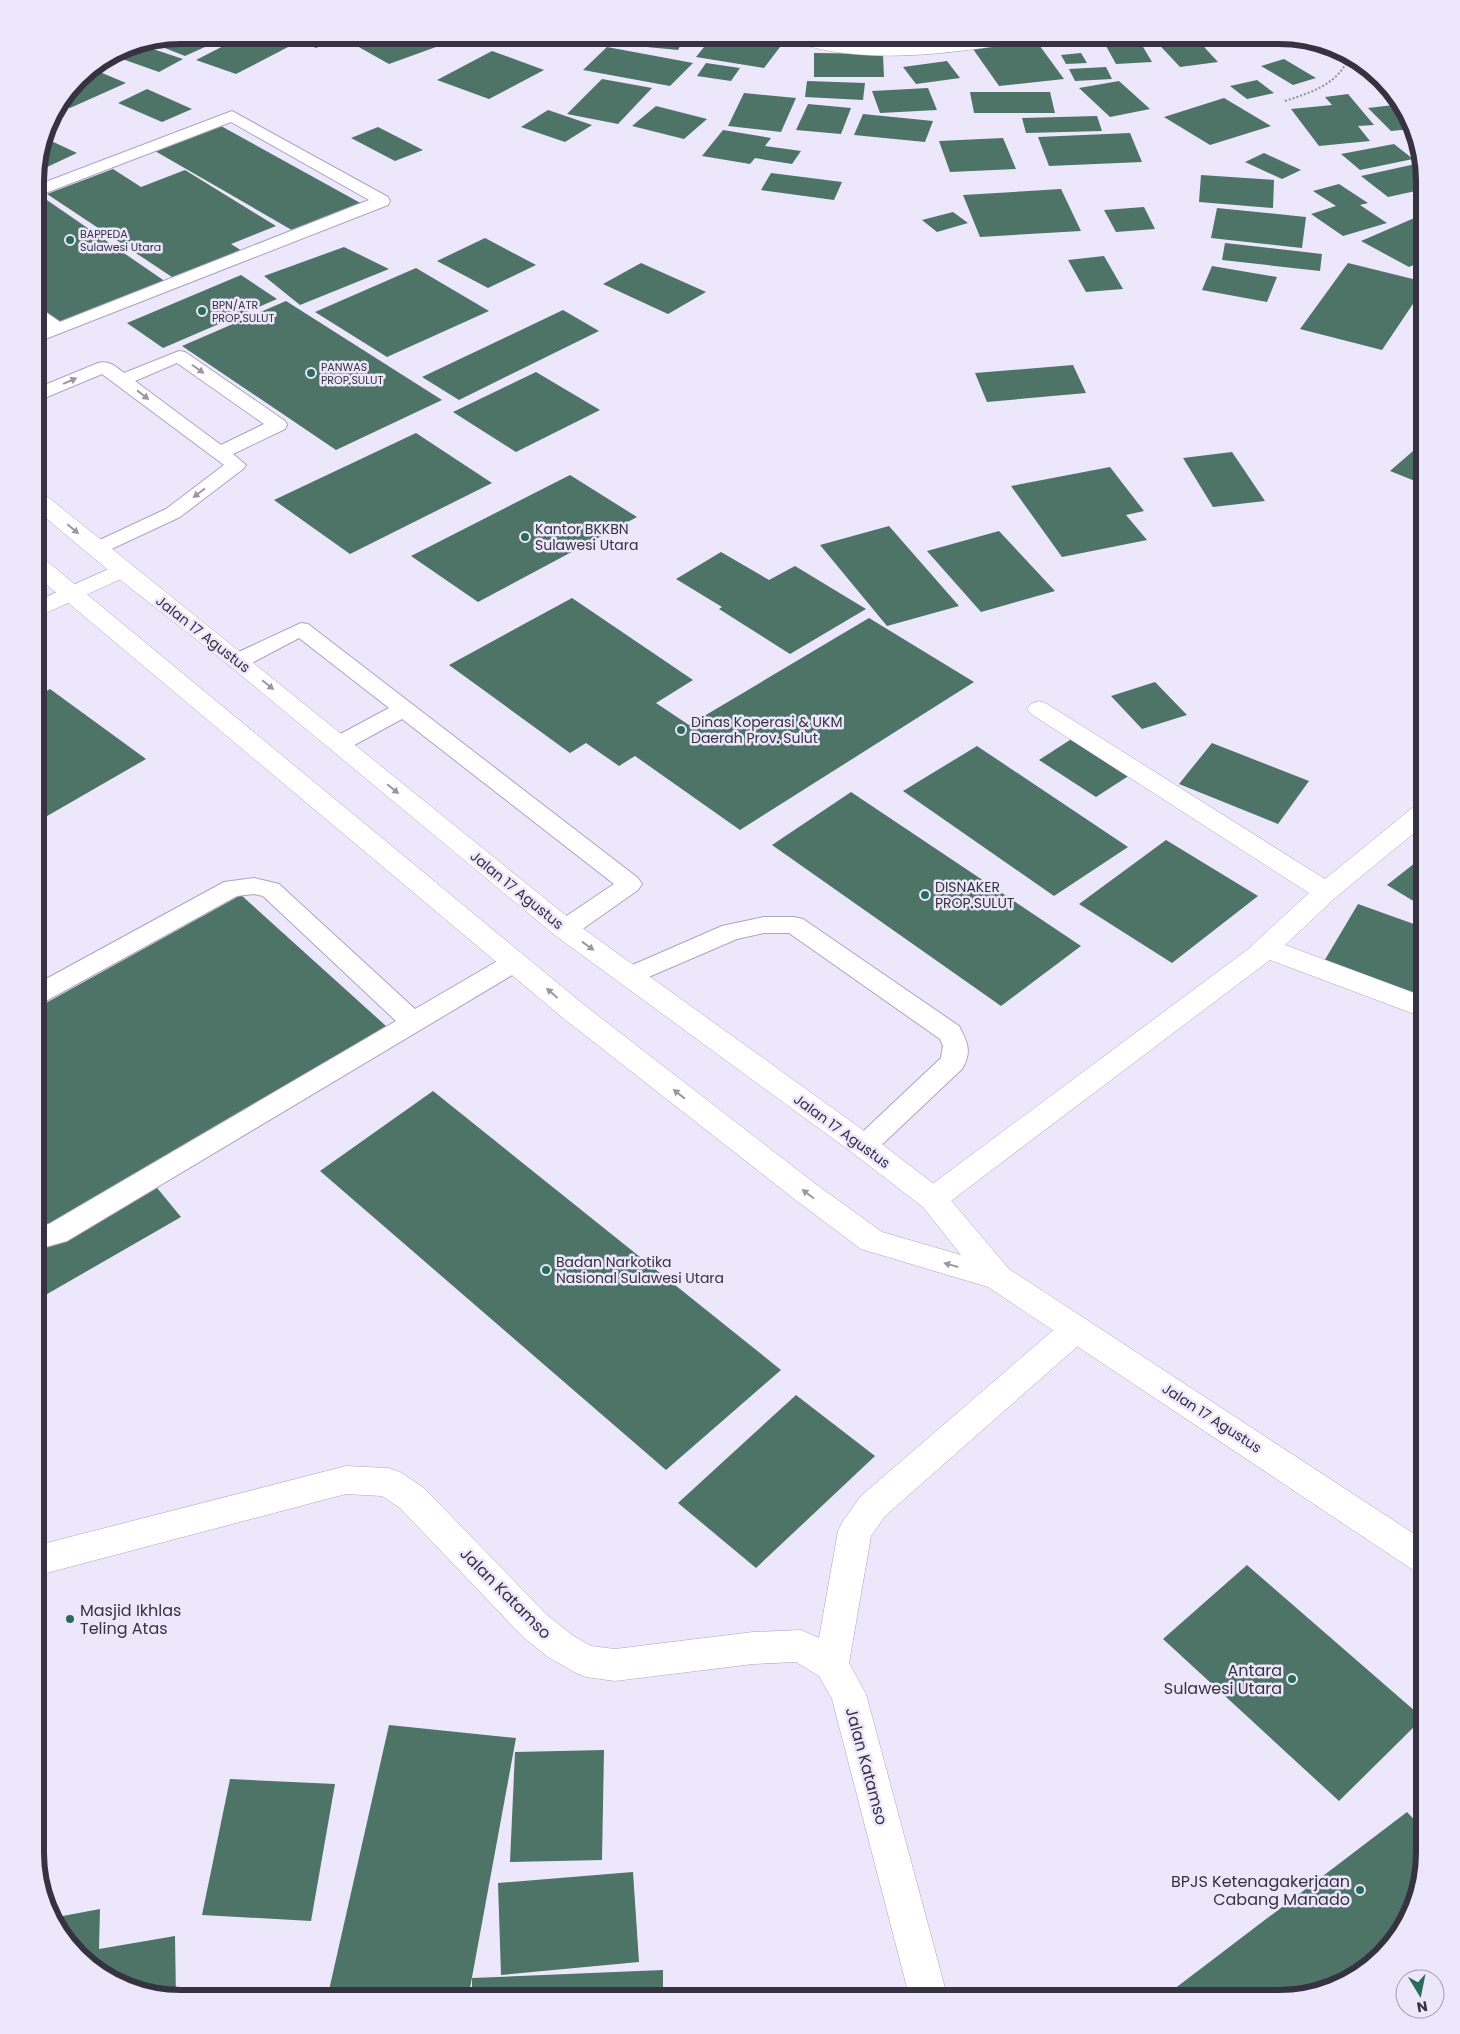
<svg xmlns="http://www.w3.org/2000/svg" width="1460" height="2034" font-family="Poppins,sans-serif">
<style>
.building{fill:#4e7367}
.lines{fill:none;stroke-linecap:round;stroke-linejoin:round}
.service-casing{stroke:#ada3c3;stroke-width:2}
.minor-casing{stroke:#ada3c3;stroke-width:1}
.tertiary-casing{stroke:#ada3c3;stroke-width:1}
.path{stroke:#918c9d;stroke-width:2;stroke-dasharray:2 2;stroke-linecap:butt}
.service{fill:#fff;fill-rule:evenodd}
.minor{fill:#fff;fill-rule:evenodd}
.tertiary{fill:#fff;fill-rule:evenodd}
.oneway{fill:#9a989f}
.poi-dot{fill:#2b6b5a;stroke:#ede7fc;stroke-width:2}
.labels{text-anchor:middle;stroke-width:5;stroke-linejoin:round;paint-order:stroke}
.far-poi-label{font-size:11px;fill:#36323f;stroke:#ede7fc;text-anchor:start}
.poi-label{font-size:14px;fill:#36323f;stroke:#ede7fc;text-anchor:start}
.street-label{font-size:14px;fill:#36323f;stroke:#ede7fc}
.near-street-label{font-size:16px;fill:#36323f;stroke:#ede7fc}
.near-poi-label{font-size:16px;fill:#36323f;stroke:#ede7fc;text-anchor:end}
.rim{fill:none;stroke:#36323f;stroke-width:6}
</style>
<rect width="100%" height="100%" fill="#ede7fc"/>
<g class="building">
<path d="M245,35H258L290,46L236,74L196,60Z"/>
<path d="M287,35H347L316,48Z"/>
<path d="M388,35H433L447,43L389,64L357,46Z"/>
<path d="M632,35H686L678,50L626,45Z"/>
<path d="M823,35H864L866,40L827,43Z"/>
<path d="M876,35H929V37L879,41Z"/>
<path d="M1136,35L1152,62L1116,64L1101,37Z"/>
<path d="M1150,35H1193L1218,62L1180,67Z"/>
<path d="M1201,35H1240L1245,43L1208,45Z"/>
<path d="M1260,35H1288L1302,40L1304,44L1262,43Z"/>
<path d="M176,36L205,47L185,56L152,43Z"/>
<path d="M712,37L780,47L764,68L696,57Z"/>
<path d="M1037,42L1064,79L999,86L973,49Z"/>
<path d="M138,44L183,59L159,72L111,55L125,46Z"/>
<path d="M607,47L693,63L670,86L583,70Z"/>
<path d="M492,51L544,70L489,99L437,80Z"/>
<path d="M814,53L883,54L884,77H814Z"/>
<path d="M1081,53L1087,63L1066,64L1061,55Z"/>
<path d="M1284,59L1316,78L1293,85L1261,66Z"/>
<path d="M947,61L960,78L916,84L903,67Z"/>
<path d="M706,63L740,68L731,81L697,76Z"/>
<path d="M1106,67L1112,79L1075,81L1069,69Z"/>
<path d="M95,70L126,83L70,108L60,104L81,76Z"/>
<path d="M602,79L652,88L618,124L567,114Z"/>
<path d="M1257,80L1274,93L1247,99L1230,86Z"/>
<path d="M807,81L865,83L863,100L805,97Z"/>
<path d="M1119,81L1150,109L1110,117L1079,88Z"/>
<path d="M928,88L937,110L880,113L872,91Z"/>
<path d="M147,89L192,109L162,122L118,103Z"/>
<path d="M970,92H1050L1055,113H974Z"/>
<path d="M744,93L796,98L781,132L728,126Z"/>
<path d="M1348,94L1374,125L1358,126L1370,141L1319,146L1291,109L1332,105L1325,97Z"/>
<path d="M1224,98L1271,126L1210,145L1164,117Z"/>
<path d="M808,104L851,108L841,134L796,130Z"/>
<path d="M1402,104L1405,108L1411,129L1391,131L1368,108Z"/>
<path d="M656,106L707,119L684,139L632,126Z"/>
<path d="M548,110L592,125L565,142L521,127Z"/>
<path d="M863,114L933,121L925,142L854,135Z"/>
<path d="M1097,116L1102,131L1026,133L1022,118Z"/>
<path d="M221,126L364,205L297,233L155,151Z"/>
<path d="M378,127L423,150L395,161L351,138Z"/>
<path d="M723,130L771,138L765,146L801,151L792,164L755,158L750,164L702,156Z"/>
<path d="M1130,133L1142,162L1049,166L1038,137Z"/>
<path d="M1003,138L1016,169L950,172L939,141Z"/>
<path d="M47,139L77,153L45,168L37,164L44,141Z"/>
<path d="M1394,144L1413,159L1360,170L1341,154Z"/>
<path d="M1264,153L1301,170L1282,179L1245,162Z"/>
<path d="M1420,163L1425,181V189L1388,197L1361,176Z"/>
<path d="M113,169L141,187L185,170L276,226L231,244L242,251L175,279L47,194Z"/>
<path d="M771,173L842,182L834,200L761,190Z"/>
<path d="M1201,175L1274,180L1273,208L1199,202Z"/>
<path d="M1339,184L1368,203L1360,205L1387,223L1343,236L1311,214L1336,206L1313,191Z"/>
<path d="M1061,189L1081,231L980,237L963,195Z"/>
<path d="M41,196L166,282L62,324L35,304V198Z"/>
<path d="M1144,207L1155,229L1116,232L1104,210Z"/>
<path d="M1217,208L1306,217L1302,248L1211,238Z"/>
<path d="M953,212L968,223L937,232L922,220Z"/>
<path d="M1419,216L1425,219V260L1409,267L1361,241Z"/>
<path d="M485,238L536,265L488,288L437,261Z"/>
<path d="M1225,243L1322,254L1320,271L1222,260Z"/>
<path d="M344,247L389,269L300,305L264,276Z"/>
<path d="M1104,256L1123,289L1086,292L1068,260Z"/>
<path d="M641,263L706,292L668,314L603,284Z"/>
<path d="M1348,263L1425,282V286L1382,350L1300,329Z"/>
<path d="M1212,266L1277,277L1267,302L1202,290Z"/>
<path d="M416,268L489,311L387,357L315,312Z"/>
<path d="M241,275L277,299L163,348L127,323Z"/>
<path d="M286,301L442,400L336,450L182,346Z"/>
<path d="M563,310L599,331L459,400L422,377Z"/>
<path d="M1073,365L1086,393L987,402L975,373Z"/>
<path d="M536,372L600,410L516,452L453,412Z"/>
<path d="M416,433L492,483L350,554L274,500Z"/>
<path d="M1420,445L1425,447V485L1390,471Z"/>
<path d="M1232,452L1265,501L1213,507L1183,458Z"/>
<path d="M1110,467L1144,511L1126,515L1147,540L1062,557L1011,486Z"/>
<path d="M570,475L637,517L478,602L411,556Z"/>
<path d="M889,526L959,606L887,626L820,545Z"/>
<path d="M999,531L1055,591L981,612L927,551Z"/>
<path d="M721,552L769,580L795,566L866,609L790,654L719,609L722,607L676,579Z"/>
<path d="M572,598L693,680L656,703L689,725L869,618L974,682L740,830L635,756L619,766L586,743L570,753L449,665Z"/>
<path d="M1155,682L1187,715L1142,729L1111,696Z"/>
<path d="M50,689L146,759L35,823V697Z"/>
<path d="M1073,738L1130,775L1096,797L1039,760Z"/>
<path d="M1212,743L1309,781L1278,824L1179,784Z"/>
<path d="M977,746L1128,847L1054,896L903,791Z"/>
<path d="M851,792L1081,946L1001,1006L772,845Z"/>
<path d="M1166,840L1258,896L1172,963L1079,904Z"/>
<path d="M1425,855V908L1387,885Z"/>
<path d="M241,895L386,1026L42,1234L35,1226V1009Z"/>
<path d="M1358,904L1425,928V1002L1323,963Z"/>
<path d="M433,1091L781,1370L666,1470L320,1171Z"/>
<path d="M153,1183L181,1217L35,1301V1250Z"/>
<path d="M796,1395L875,1456L756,1568L678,1503Z"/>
<path d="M1247,1565L1423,1718L1339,1801L1163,1639Z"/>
<path d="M389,1725L516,1738L468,1999H327Z"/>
<path d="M604,1750L602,1860L510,1862L515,1752Z"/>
<path d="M230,1779L335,1784L311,1921L202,1915Z"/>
<path d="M1407,1812L1425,1831V1853L1405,1926L1352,1979L1279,1999H1161Z"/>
<path d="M633,1872L639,1962L501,1975L498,1883Z"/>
<path d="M100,1909L99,1949L175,1936L176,1999L108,1979L55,1926L52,1918Z"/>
<path d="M663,1970V1999H472V1978Z"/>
</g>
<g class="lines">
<defs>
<g id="service">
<path d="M232,111L388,197L390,201L388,205L35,343V332L45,328L35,321V308L41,309L60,322L369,200L231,122L35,197V186Z"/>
<path d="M179,351L185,352L285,421L287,425L285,429L233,454L246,465L243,469L180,517L103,553L96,555L89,553L86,549L89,545L166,509L224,465L102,374L35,402V389L98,363C109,360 115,366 124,373ZM177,363L264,424L221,445L135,381Z"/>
<path d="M301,623L308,624L638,878L642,884L638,890L574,935L565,937L556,935L553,929L556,923L614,884L402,719L347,749L339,751L331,749L328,744L331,739L389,708L299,638L246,666L238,668L230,666L227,661L230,656Z"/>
<path d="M254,878L279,884L415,1009L506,956L515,953L524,956L527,962L524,968L67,1241L35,1250V1228L49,1224L396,1021L263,896L254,894L237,896L44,1002L35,1005V985L224,882Z"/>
<path d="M764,917H794L803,919L959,1026C968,1043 972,1052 962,1069L873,1153L864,1156L855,1153L851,1146L855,1139L941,1058L943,1046L940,1039L789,933H764L737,939L630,985L621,982L618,976L621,970L722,926Z"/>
</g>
<g id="minor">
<path d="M776,35H804L843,43L885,46L928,45L1002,35H1045L1043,38L1037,40C976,49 915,60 853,54C828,52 803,45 778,38Z"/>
<path d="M122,563L130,565L133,570L130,575L35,618V602Z"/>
<path d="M1039,701L1047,704L1325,879L1416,805L1425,803V824L1335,898L1285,945L1425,997V1018L1270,960L943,1207L933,1211L923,1207L918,1199L923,1191L1247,950L1309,893L1031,714L1027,709L1031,704Z"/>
<path d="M1076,1316L1087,1320L1092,1329L1087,1338L885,1516L871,1536L849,1663L866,1694L948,1999H910L832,1699L819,1676L796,1662L753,1664L615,1681L586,1677L574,1672L548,1657L523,1637L400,1508L382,1496L346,1494L35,1576V1546L346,1466L388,1468L400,1472L424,1488L547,1615L572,1635L591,1646L615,1649L753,1632L801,1630L819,1638L838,1531L843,1521L861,1496L1065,1320Z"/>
</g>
<path id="tertiary" d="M35,492L43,493L574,922L874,1138L943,1191L1009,1269L1425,1541V1574L1413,1570L988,1287L861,1249L793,1198L563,1018L35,575V556L43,558L583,1004L813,1182L882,1232L961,1255L923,1207L854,1154L556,936L230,666L114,575L35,509Z"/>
</defs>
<use href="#service" class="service-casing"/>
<use href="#minor" class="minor-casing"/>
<use href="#tertiary" class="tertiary-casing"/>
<path class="path" d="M1285,101C1312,92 1340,84 1350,54"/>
<use href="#service" class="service"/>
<use href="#minor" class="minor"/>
<use href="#tertiary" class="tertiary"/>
</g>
<defs><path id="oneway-solid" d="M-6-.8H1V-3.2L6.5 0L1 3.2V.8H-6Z" transform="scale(1.25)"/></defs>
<g class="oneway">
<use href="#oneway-solid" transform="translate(198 369) rotate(35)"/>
<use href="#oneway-solid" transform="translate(70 381) rotate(-23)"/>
<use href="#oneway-solid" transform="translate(143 395) rotate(38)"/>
<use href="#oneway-solid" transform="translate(199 493) rotate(143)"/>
<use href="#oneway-solid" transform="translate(73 529) rotate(40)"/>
<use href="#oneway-solid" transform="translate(268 685) rotate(39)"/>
<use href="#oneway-solid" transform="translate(393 789) rotate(39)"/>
<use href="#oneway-solid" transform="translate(588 946) rotate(36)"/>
<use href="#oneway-solid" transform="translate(552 993) rotate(-139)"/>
<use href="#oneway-solid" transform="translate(679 1094) rotate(-142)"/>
<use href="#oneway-solid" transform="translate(808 1194) rotate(-143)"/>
<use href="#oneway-solid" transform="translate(951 1265) rotate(-164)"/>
</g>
<g class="poi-dot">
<circle cx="70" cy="240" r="5"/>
<circle cx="202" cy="311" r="5"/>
<circle cx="311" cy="373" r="5"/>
<circle cx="525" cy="537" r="5"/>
<circle cx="681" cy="730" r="5"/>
<circle cx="925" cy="895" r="5"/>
<circle cx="546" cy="1270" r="5"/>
<circle cx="70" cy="1619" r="5"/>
<circle cx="1292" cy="1679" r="5"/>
<circle cx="1360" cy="1890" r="5"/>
</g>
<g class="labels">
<g class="far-poi-label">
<text x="80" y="238">BAPPEDA<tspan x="80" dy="13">Sulawesi Utara</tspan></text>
<text x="212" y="309">BPN/ATR<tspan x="212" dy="13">PROP.SULUT</tspan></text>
<text x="321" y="371">PANWAS<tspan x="321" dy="13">PROP.SULUT</tspan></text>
</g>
<g class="poi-label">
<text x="535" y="534">Kantor BKKBN<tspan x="535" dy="16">Sulawesi Utara</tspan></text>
<text x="691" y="727">Dinas Koperasi &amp; UKM<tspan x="691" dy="16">Daerah Prov. Sulut</tspan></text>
<text x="935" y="892">DISNAKER<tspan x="935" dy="16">PROP.SULUT</tspan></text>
<text x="556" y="1267">Badan Narkotika<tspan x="556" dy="16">Nasional Sulawesi Utara</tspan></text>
</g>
<g class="street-label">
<text transform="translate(203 634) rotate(38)" y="5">Jalan 17 Agustus</text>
<text transform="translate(517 890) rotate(39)" y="5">Jalan 17 Agustus</text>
<text transform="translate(842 1131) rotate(36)" y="5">Jalan 17 Agustus</text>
<text transform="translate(1212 1418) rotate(33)" y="5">Jalan 17 Agustus</text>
</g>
<g class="near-street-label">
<text transform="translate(506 1593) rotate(45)" y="6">Jalan Katamso</text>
<text transform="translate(867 1766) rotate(75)" y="6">Jalan Katamso</text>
</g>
<g class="near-poi-label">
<text x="80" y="1616" text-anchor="start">Masjid Ikhlas<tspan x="80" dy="18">Teling Atas</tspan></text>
<text x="1282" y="1676">Antara<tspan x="1282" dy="18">Sulawesi Utara</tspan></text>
<text x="1350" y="1887">BPJS Ketenagakerjaan<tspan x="1350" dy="18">Cabang Manado</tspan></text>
</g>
</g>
<path d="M0 0H1460V2034H0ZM181 44H1279A137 137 0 0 1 1416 181V1853A137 137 0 0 1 1279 1990H181A137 137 0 0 1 44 1853V181A137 137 0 0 1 181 44Z" fill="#ede7fc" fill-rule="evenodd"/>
<path class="rim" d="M181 44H1279A137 137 0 0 1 1416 181V1853A137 137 0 0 1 1279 1990H181A137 137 0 0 1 44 1853V181A137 137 0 0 1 181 44Z"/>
<g transform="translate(1420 1994) rotate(170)"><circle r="24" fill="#ede7fc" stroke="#a49fb0"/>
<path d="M0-4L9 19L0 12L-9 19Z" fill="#2b6b5a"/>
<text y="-8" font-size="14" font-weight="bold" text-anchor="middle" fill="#36323f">N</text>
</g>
</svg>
